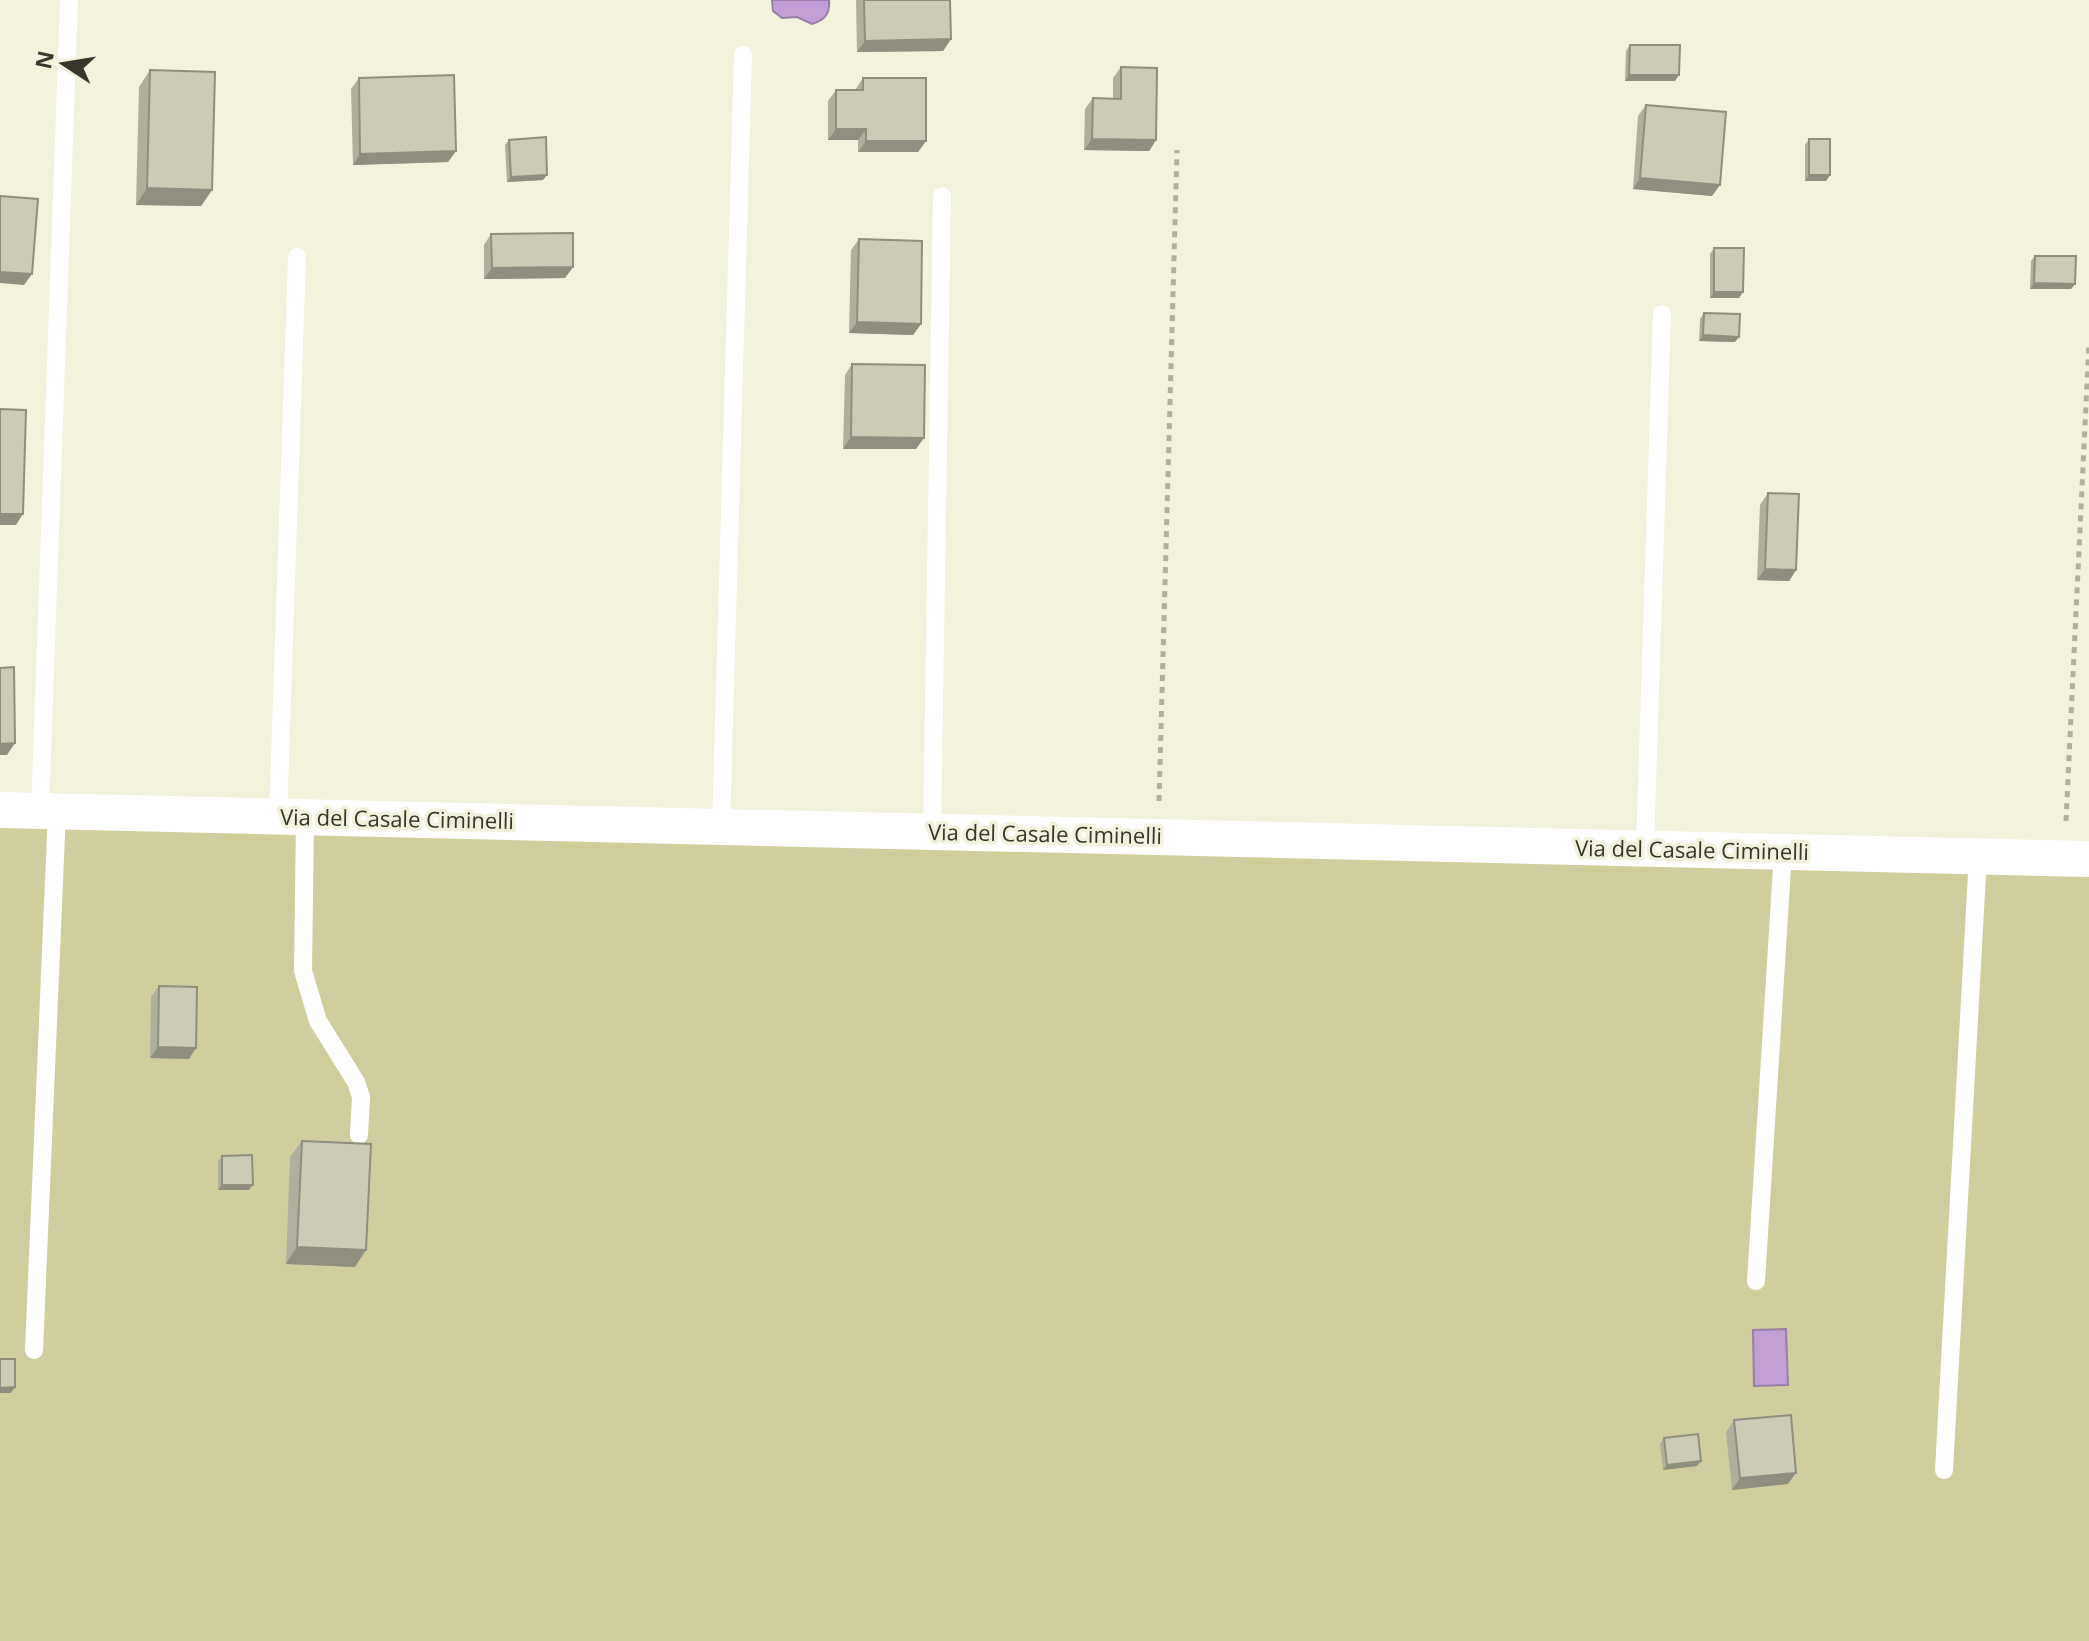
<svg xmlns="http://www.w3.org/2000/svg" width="2089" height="1641" font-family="'Open Sans',sans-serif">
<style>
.green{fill:#d1ce9e}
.water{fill:#c19ed6;stroke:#987fa4;stroke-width:2}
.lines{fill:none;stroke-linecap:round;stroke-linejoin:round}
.path{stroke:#b0b09e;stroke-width:5;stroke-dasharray:6 6;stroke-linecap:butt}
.lane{stroke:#fff;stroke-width:18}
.street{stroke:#fff;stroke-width:36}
.wall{fill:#afaf9d}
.shaded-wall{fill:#8f8e7f}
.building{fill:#cccbb6;stroke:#8f8e7f;stroke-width:2}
.labels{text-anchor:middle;stroke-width:7;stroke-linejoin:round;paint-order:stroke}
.street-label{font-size:22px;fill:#37372e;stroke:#f3f2dc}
</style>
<rect width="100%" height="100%" fill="#f3f2dc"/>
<path class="green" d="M0,810L2089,859V1641H0Z"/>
<g class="water">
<path d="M772,0H829C830,14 825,20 812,24L797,17L782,18L773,11Z"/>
<path d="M1786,1329L1788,1385L1754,1386L1753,1330Z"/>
</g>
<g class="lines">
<g class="path">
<path d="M1159,801L1177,150"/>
<path d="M2066,821L2089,342"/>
</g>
<g class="lane">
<path d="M40,811L69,0"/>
<path d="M278,817L297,257"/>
<path d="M305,817L303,971L318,1021L356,1082L361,1097L359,1135"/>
<path d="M721,827L743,55"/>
<path d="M932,832L942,196"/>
<path d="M1645,848L1662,314"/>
<path d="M1756,1281L1783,852"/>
<path d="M34,1350L57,811"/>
<path d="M1944,1470L1978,856"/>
</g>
<path class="street" d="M0,810L2089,859"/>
</g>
<g class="wall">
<path d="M856,0H950L951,39L943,51L857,52Z"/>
<path d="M1630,45L1675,81H1625L1626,51Z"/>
<path d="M1121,67L1156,140L1149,151L1084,150L1085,109L1093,98L1113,99V78Z"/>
<path d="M150,70L212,190L201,206L136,205L139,87Z"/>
<path d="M359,78L456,151L448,162L353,165L351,89Z"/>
<path d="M863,78L926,141L918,152H858V140H828V101L836,90H855Z"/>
<path d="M1646,105L1712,196L1633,189L1638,116Z"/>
<path d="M1809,139L1830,175L1826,181H1805V145Z"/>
<path d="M509,140L543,180L507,182L505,145Z"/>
<path d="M491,234L573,267L565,278L484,279V245Z"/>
<path d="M859,239L921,324L913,335L849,333L851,250Z"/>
<path d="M1714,248L1739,298H1710V254Z"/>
<path d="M2035,256L2075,284L2071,289H2030L2031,261Z"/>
<path d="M1704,313L1735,342L1699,341L1700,319Z"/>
<path d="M852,364L916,449H843L845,375Z"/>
<path d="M1768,493L1796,570L1789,581L1757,580L1760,505Z"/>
<path d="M159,986L189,1059L150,1058L151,997Z"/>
<path d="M302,1141L355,1267L286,1264L290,1157Z"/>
<path d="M222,1156L249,1190H218V1161Z"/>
<path d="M1734,1420L1788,1484L1732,1490L1726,1432Z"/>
<path d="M1664,1438L1697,1466L1663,1470L1660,1444Z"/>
</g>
<g class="shaded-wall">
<path d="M951,39L943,51L857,52L865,41Z"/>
<path d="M1629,75H1679L1675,81H1625Z"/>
<path d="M836,129H866L858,140H828Z"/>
<path d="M1092,139L1156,140L1149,151L1084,150Z"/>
<path d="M866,141H926L918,152H858Z"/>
<path d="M456,151L448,162L353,165L360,154Z"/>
<path d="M547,175L543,180L507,182L511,177Z"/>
<path d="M1809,175H1830L1826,181H1805Z"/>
<path d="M1640,178L1720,185L1712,196L1633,189Z"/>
<path d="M147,188L212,190L201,206L136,205Z"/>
<path d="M573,267L565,278L484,279L492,268Z"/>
<path d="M0,272L32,274L24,285L0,283Z"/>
<path d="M2034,283L2075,284L2071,289H2030Z"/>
<path d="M1714,292H1743L1739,298H1710Z"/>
<path d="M857,322L921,324L913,335L849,333Z"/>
<path d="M1703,335L1739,337L1735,342L1699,341Z"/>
<path d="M851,437L924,438L916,449H843Z"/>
<path d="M0,514H23L16,525H0Z"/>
<path d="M1765,569L1796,570L1789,581L1757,580Z"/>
<path d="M15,743L7,755H0V744Z"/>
<path d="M158,1047L196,1048L189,1059L150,1058Z"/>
<path d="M222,1185H253L249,1190H218Z"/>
<path d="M297,1247L366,1250L355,1267L286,1264Z"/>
<path d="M15,1387L11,1393H0V1388Z"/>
<path d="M1701,1461L1697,1466L1663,1470L1667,1465Z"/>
<path d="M1796,1473L1788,1484L1732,1490L1740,1478Z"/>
</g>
<g class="building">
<path d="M864,0H950L951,39L865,41Z"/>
<path d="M1630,45H1680L1679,75H1629Z"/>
<path d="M1121,67L1157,68L1156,140L1092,139L1093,98L1121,99Z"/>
<path d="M150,70L215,72L212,190L147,188Z"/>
<path d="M454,75L456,151L360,154L359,78Z"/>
<path d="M863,78H926V141H866V129H836V90H863Z"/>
<path d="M1646,105L1726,112L1720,185L1640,178Z"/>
<path d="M546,137L547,175L511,177L509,140Z"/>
<rect x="1809" y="139" width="21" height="36"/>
<path d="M0,196L38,199L32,274L0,272Z"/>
<path d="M573,233V267L492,268L491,234Z"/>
<path d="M859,239L922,241L921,324L857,322Z"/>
<path d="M1714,248H1744L1743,292H1714Z"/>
<path d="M2035,256H2076L2075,284L2034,283Z"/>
<path d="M1704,313L1740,314L1739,337L1703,335Z"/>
<path d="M852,364L925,365L924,438L851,437Z"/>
<path d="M0,409L26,410L23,514H0Z"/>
<path d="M1768,493L1799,494L1796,570L1765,569Z"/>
<path d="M14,667L15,743L0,744V668Z"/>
<path d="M159,986L197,987L196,1048L158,1047Z"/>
<path d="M302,1141L371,1144L366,1250L297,1247Z"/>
<path d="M252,1155L253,1185H222V1156Z"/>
<path d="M0,1359H15V1387L0,1388Z"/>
<path d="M1791,1415L1796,1473L1740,1478L1734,1420Z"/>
<path d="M1698,1434L1701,1461L1667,1465L1664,1438Z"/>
</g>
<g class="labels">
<g class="street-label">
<text transform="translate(397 819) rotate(1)" y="8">Via del Casale Ciminelli</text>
<text transform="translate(1045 834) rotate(1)" y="8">Via del Casale Ciminelli</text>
<text transform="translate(1692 850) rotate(1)" y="8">Via del Casale Ciminelli</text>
</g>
</g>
<g transform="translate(64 64) rotate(282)" stroke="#f3f2dc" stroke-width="6" paint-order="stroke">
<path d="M0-6L14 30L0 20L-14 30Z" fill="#37372e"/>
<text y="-12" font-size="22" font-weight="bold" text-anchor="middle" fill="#37372e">N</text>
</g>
</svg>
